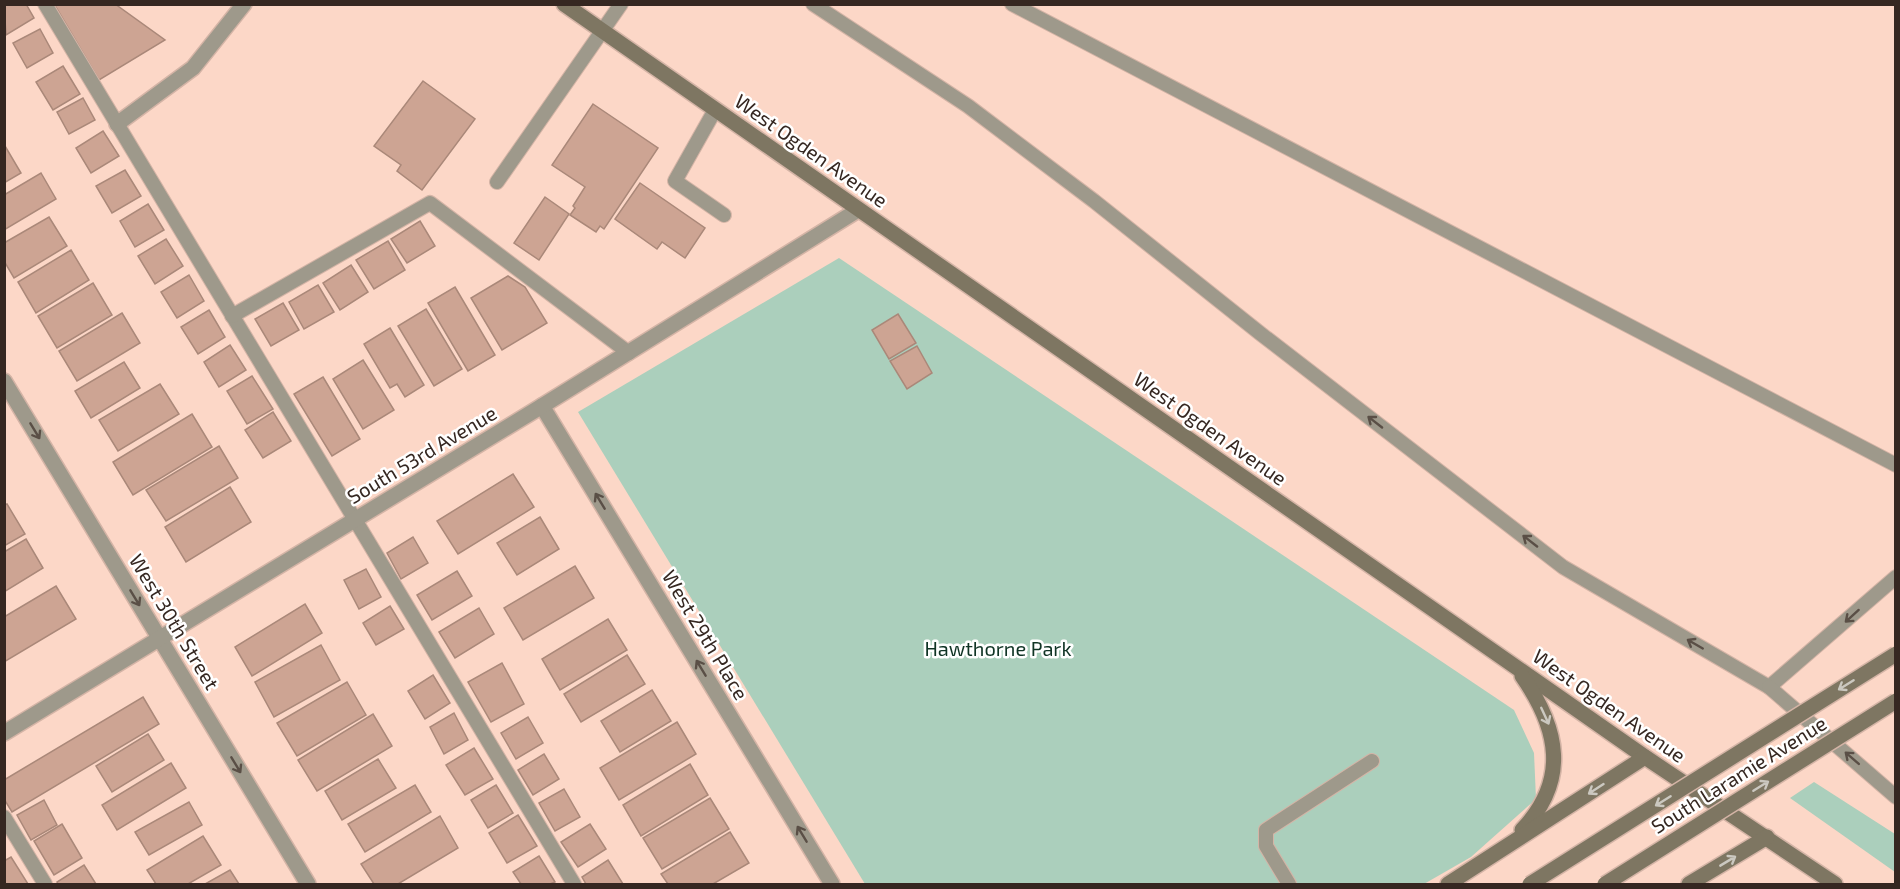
<svg xmlns="http://www.w3.org/2000/svg" width="1900" height="889" font-family="'Exo 2',sans-serif">
<style>
.green{fill:#abcfbc}
.building{fill:#cda493;stroke:#aa8879;stroke-width:1.5}
.lines{fill:none;stroke-linecap:round;stroke-linejoin:round}
.service-casing{stroke:#d4b4a6;stroke-width:16}
.minor-casing{stroke:#d4b4a6;stroke-width:18}
.secondary-casing{stroke:#d4b4a6;stroke-width:18}
.service{stroke:#9e998b;stroke-width:14}
.minor{stroke:#9e998b;stroke-width:15}
.secondary{stroke:#7e7662;stroke-width:15}
.secondary-bridge-casing{stroke:#d4b4a6;stroke-width:18;stroke-linecap:butt}
.secondary-bridge{stroke:#7e7662;stroke-width:15}
.oneway{stroke:#5a4f46}
.oneway2{stroke:#cbc8c0}
.labels{text-anchor:middle;stroke-width:5;stroke-linejoin:round;paint-order:stroke}
.street-label{font-size:20px;fill:#352721;stroke:#fff}
.park-label{font-size:20px;fill:#103425;stroke:#fff}
</style>
<rect width="100%" height="100%" fill="#fcd7c7"/>
<g class="green">
<path d="M839,258L1514,710L1534,753L1536,799L1471,857L1424,884H865L578,412Z"/>
<path d="M1814,782L1895,834V872L1790,798Z"/>
</g>
<g class="building">
<path d="M4,4H26L34,18L6,35Z"/>
<path d="M54,4H115L165,40L99,80Z"/>
<path d="M40,29L53,53L27,68L13,43Z"/>
<path d="M63,66L80,94L53,110L36,82Z"/>
<path d="M423,81L475,119L422,190L397,171L401,165L374,146Z"/>
<path d="M83,98L95,120L69,134L57,112Z"/>
<path d="M593,104L658,148L604,229L600,226L596,232L570,215L575,208L573,206L585,187L552,165Z"/>
<path d="M103,131L119,156L91,173L76,148Z"/>
<path d="M5,146L21,173L4,183V147Z"/>
<path d="M125,170L141,196L112,213L96,186Z"/>
<path d="M41,173L56,199L4,230V195Z"/>
<path d="M640,183L705,228L685,258L662,242L657,249L615,219Z"/>
<path d="M545,197L569,214L539,260L514,243Z"/>
<path d="M148,204L164,230L135,247L120,221Z"/>
<path d="M49,217L67,246L14,278L4,261V243Z"/>
<path d="M420,221L435,246L407,263L391,239Z"/>
<path d="M166,239L183,266L155,284L138,256Z"/>
<path d="M388,241L405,270L374,289L356,260Z"/>
<path d="M71,250L89,280L36,313L18,282Z"/>
<path d="M351,265L368,292L340,310L323,283Z"/>
<path d="M189,275L204,301L177,318L161,292Z"/>
<path d="M508,276L525,287L547,323L502,350L471,298Z"/>
<path d="M93,283L112,315L57,348L38,316Z"/>
<path d="M318,285L334,312L304,329L289,302Z"/>
<path d="M455,287L495,355L468,371L428,303Z"/>
<path d="M283,303L299,330L271,346L255,319Z"/>
<path d="M426,309L462,369L434,386L398,326Z"/>
<path d="M209,310L225,337L198,354L181,327Z"/>
<path d="M122,313L140,343L77,381L59,351Z"/>
<path d="M898,314L916,343L889,359L872,330Z"/>
<path d="M390,328L424,385L405,397L397,384L390,388L364,344Z"/>
<path d="M230,345L246,370L219,387L204,362Z"/>
<path d="M917,346L932,373L907,389L890,361Z"/>
<path d="M363,360L394,410L363,429L333,379Z"/>
<path d="M124,362L140,388L91,418L75,391Z"/>
<path d="M252,376L273,409L247,424L227,391Z"/>
<path d="M323,377L360,439L332,456L294,394Z"/>
<path d="M160,384L179,414L118,451L99,420Z"/>
<path d="M273,412L291,441L263,458L245,430Z"/>
<path d="M192,414L212,447L133,495L113,462Z"/>
<path d="M219,446L238,478L166,521L146,490Z"/>
<path d="M513,474L534,507L458,554L437,521Z"/>
<path d="M230,487L251,522L186,562L165,527Z"/>
<path d="M7,504L25,534L4,546V505Z"/>
<path d="M540,517L559,549L517,575L497,543Z"/>
<path d="M413,537L428,563L401,579L387,553Z"/>
<path d="M26,539L43,568L4,592V552Z"/>
<path d="M575,566L594,598L523,640L504,608Z"/>
<path d="M366,569L381,597L359,609L344,580Z"/>
<path d="M457,571L472,596L432,620L417,595Z"/>
<path d="M56,586L76,619L4,662V617Z"/>
<path d="M305,604L322,633L252,676L235,647Z"/>
<path d="M390,606L404,629L376,645L363,623Z"/>
<path d="M479,608L494,634L455,658L439,632Z"/>
<path d="M608,619L627,650L560,690L542,659Z"/>
<path d="M321,645L340,680L274,717L255,682Z"/>
<path d="M627,655L645,684L581,722L564,694Z"/>
<path d="M502,663L524,704L491,722L468,682Z"/>
<path d="M433,675L450,703L425,719L408,691Z"/>
<path d="M347,682L366,715L297,756L277,723Z"/>
<path d="M652,690L671,721L620,752L601,721Z"/>
<path d="M143,697L159,724L12,812L4,799V780Z"/>
<path d="M454,713L468,740L444,754L430,727Z"/>
<path d="M373,714L392,746L317,791L298,760Z"/>
<path d="M528,717L543,743L516,759L501,733Z"/>
<path d="M677,722L696,754L619,800L600,768Z"/>
<path d="M148,734L164,760L112,792L96,766Z"/>
<path d="M474,748L493,779L465,795L446,765Z"/>
<path d="M544,754L559,779L533,795L518,770Z"/>
<path d="M378,759L396,788L342,820L325,791Z"/>
<path d="M171,763L186,788L117,830L102,805Z"/>
<path d="M690,764L708,795L641,836L623,805Z"/>
<path d="M415,785L431,812L365,852L348,824Z"/>
<path d="M496,785L513,813L488,828L471,800Z"/>
<path d="M564,789L580,817L555,831L539,803Z"/>
<path d="M710,798L729,829L662,869L643,838Z"/>
<path d="M44,800L57,825L31,840L17,815Z"/>
<path d="M189,802L202,825L149,855L135,832Z"/>
<path d="M518,815L537,846L507,863L489,833Z"/>
<path d="M440,816L458,848L398,884H374L361,864Z"/>
<path d="M62,824L82,858L54,875L34,841Z"/>
<path d="M590,824L606,849L578,867L561,842Z"/>
<path d="M730,832L749,863L713,884H668L661,874Z"/>
<path d="M203,836L221,865L188,884H156L147,870Z"/>
<path d="M539,856L555,882L550,884H521L513,872Z"/>
<path d="M11,857L28,884H4V861Z"/>
<path d="M608,860L623,884H586L582,877Z"/>
<path d="M84,865L96,884H58L57,882Z"/>
<path d="M230,870L239,884H205Z"/>
</g>
<g class="lines">
<defs>
<g id="service">
<path d="M45,4L574,884"/>
<path d="M813,4L968,106L1094,201L1261,334L1563,567L1769,687L1896,577"/>
<path d="M1012,4L1896,465"/>
<path d="M715,110L675,181L724,215"/>
<path d="M497,182L621,4"/>
<path d="M232,316L430,203L629,353"/>
<path d="M1769,687L1896,797"/>
<path d="M4,817L45,884"/>
<path d="M1289,884L1266,846V830L1372,761"/>
</g>
<g id="minor">
<path d="M117,124L193,68L244,4"/>
<path d="M4,381L308,884"/>
<path d="M542,406L832,884"/>
<path d="M4,733L542,406L858,210"/>
</g>
<g id="secondary">
<path d="M564,4L1645,757L1835,884"/>
<path d="M1522,676C1559,729 1569,780 1522,830"/>
<path d="M1448,884L1645,757"/>
<path d="M1689,884L1767,837"/>
</g>
</defs>
<use href="#service" class="service-casing"/>
<use href="#minor" class="minor-casing"/>
<use href="#secondary" class="secondary-casing"/>
<use href="#service" class="service"/>
<use href="#minor" class="minor"/>
<use href="#secondary" class="secondary"/>
<defs>
<g id="secondary-bridge">
<path d="M1530,884L1896,654"/>
<path d="M1605,884L1896,701"/>
</g>
</defs>
<use href="#secondary-bridge" class="secondary-bridge-casing"/>
<use href="#secondary-bridge" class="secondary-bridge"/>
</g>
<defs><path id="oneway-shaft" d="M-6 0H5M1.5-3L5.5 0L1.5 3" fill="none" stroke-width="1.6" stroke-linecap="round" stroke-linejoin="round" transform="scale(1.5)"/></defs>
<g class="oneway">
<use href="#oneway-shaft" transform="translate(1375 422) rotate(-142)"/>
<use href="#oneway-shaft" transform="translate(35 431) rotate(59)"/>
<use href="#oneway-shaft" transform="translate(600 501) rotate(-121)"/>
<use href="#oneway-shaft" transform="translate(1530 541) rotate(-142)"/>
<use href="#oneway-shaft" transform="translate(135 598) rotate(59)"/>
<use href="#oneway-shaft" transform="translate(1852 616) rotate(138)"/>
<use href="#oneway-shaft" transform="translate(1695 644) rotate(-150)"/>
<use href="#oneway-shaft" transform="translate(701 668) rotate(-121)"/>
<use href="#oneway-shaft" transform="translate(1852 758) rotate(-139)"/>
<use href="#oneway-shaft" transform="translate(236 765) rotate(59)"/>
<use href="#oneway-shaft" transform="translate(802 834) rotate(-121)"/>
</g>
<g class="oneway2">
<use href="#oneway-shaft" transform="translate(1846 685) rotate(148)"/>
<use href="#oneway-shaft" transform="translate(1545 716) rotate(65)"/>
<use href="#oneway-shaft" transform="translate(1761 786) rotate(-32)"/>
<use href="#oneway-shaft" transform="translate(1596 789) rotate(147)"/>
<use href="#oneway-shaft" transform="translate(1663 801) rotate(148)"/>
<use href="#oneway-shaft" transform="translate(1728 861) rotate(-31)"/>
</g>
<g class="labels">
<g class="street-label">
<text transform="translate(811 151) rotate(35)" y="7">West Ogden Avenue</text>
<text transform="translate(1210 429) rotate(35)" y="7">West Ogden Avenue</text>
<text transform="translate(422 455) rotate(-31)" y="7">South 53rd Avenue</text>
<text transform="translate(174 622) rotate(59)" y="7">West 30th Street</text>
<text transform="translate(705 635) rotate(59)" y="7">West 29th Place</text>
<text transform="translate(1609 706) rotate(35)" y="7">West Ogden Avenue</text>
<text transform="translate(1739 775) rotate(-32)" y="7">South Laramie Avenue</text>
</g>
<g class="park-label">
<text x="998" y="656">Hawthorne Park</text>
</g>
</g>
<rect width="1900" height="889" fill="none" stroke="#352721" stroke-width="12"/>
</svg>
